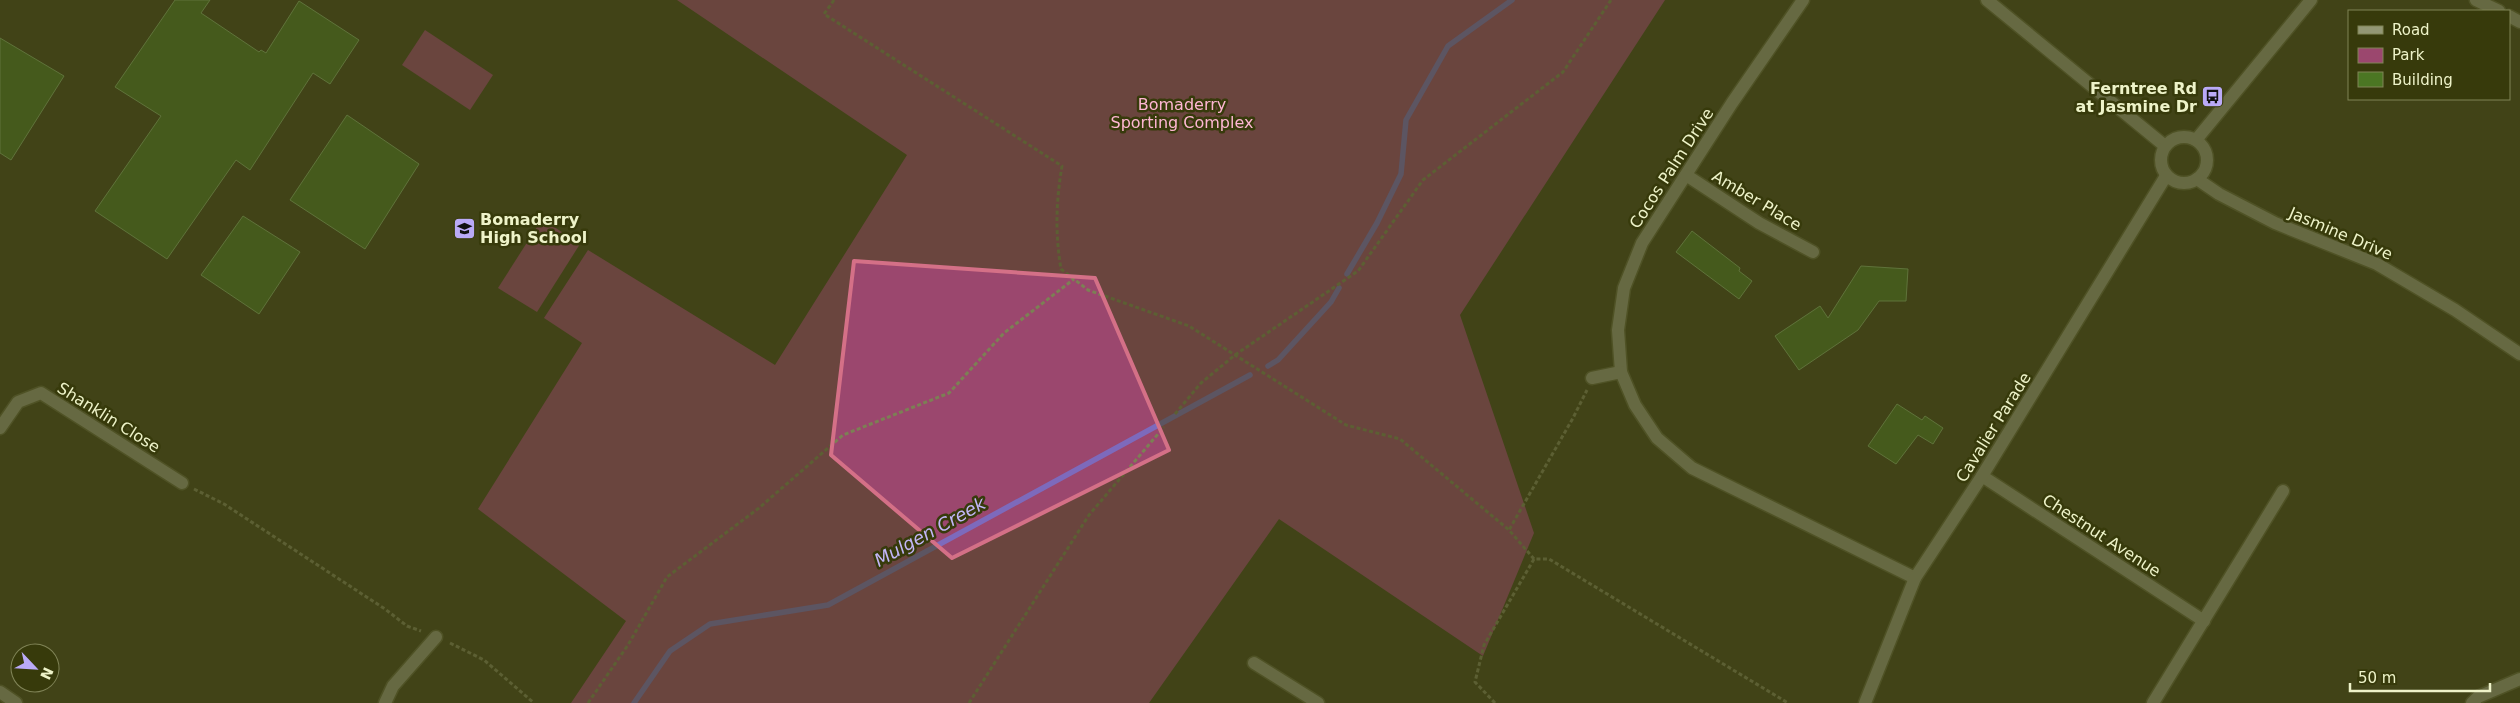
<svg xmlns="http://www.w3.org/2000/svg" width="2520" height="703" font-family="'DejaVu Sans',sans-serif">
<style>
.green{fill:#9b476e}
.lines{fill:none;stroke-linecap:round;stroke-linejoin:round}
.stream{stroke:#7d6abc;stroke-width:5.5}
.building{fill:#4b7623;stroke:#82ac64}
.minor-casing{stroke:#606437;stroke-width:15}
.path{stroke:#7c8054;stroke-width:3;stroke-dasharray:4 2.5;stroke-linecap:butt}
.minor{stroke:#939775;stroke-width:12}
.marked{fill:none;stroke:#d47087;stroke-width:4;stroke-linejoin:round}
.labels{text-anchor:middle;stroke-width:5;stroke-linejoin:round;paint-order:stroke}
.poi-label{font-size:16px;font-weight:bold;fill:#eef3c9;stroke:#373a0b;text-anchor:end}
.park-label{font-size:16px;fill:#feb6d3;stroke:#373a0b}
.street-label{font-size:16px;fill:#eef3c9;stroke:#373a0b}
.water-label{font-size:18px;font-style:italic;fill:#c2b6f7;stroke:#373a0b}
</style>
<rect width="100%" height="100%" fill="#414417"/>
<g class="green">
<path d="M677,0H1665L1460,315L1534,533L1483,656L1279,519L1149,703H571L626,621L478,509L582,343L544,318L588,250L775,365L907,155Z"/>
<path d="M425,30L493,75L470,110L402,65Z"/>
<path d="M542,219L580,244L537,312L498,288Z"/>
</g>
<g class="lines">
<g class="stream">
<path d="M1347,274L1377,223L1401,174L1406,120L1448,46L1512,0"/>
<path d="M1268,366L1278,360L1331,302L1339,288"/>
<path d="M634,703L670,651L710,624L828,605L1250,375"/>
</g>
</g>
<g class="building">
<path d="M175,0H210L201,13L259,52L261,50L266,53L299,1L359,40L330,84L313,73L250,170L236,160L167,259L95,211L161,116L115,87Z"/>
<path d="M0,38L64,76L11,160L0,153Z"/>
<path d="M347,115L419,164L365,249L290,200Z"/>
<path d="M243,216L300,252L259,314L201,275Z"/>
<path d="M1692,231L1740,268L1739,271L1752,281L1739,299L1676,252Z"/>
<path d="M1861,266L1908,269L1906,301H1879L1858,330L1799,370L1775,336L1820,306L1828,318Z"/>
<path d="M1897,404L1922,420L1925,416L1943,428L1933,444L1918,435L1896,464L1868,446Z"/>
</g>
<g class="lines">
<defs>
<g id="minor">
<path d="M1803,0L1732,103L1642,243L1624,288L1618,330L1621,372L1635,405L1657,438L1692,468L1915,578"/>
<path d="M1987,0L2165,146"/>
<path d="M2476,0L2499,11"/>
<path d="M2509,16L2520,22"/>
<circle cx="2184" cy="160" r="23"/>
<path d="M2196,140L2311,0"/>
<path d="M1686,175L1759,223L1813,252"/>
<path d="M2197,179L2219,194L2275,223L2377,264L2455,310L2520,354"/>
<path d="M1592,378L1621,372"/>
<path d="M0,428L18,402L41,393L182,483"/>
<path d="M1982,476L2204,621"/>
<path d="M1254,663L1318,703"/>
<path d="M0,692L16,703"/>
<path d="M385,703L393,686L436,637"/>
<path d="M1865,703L1915,578L1982,476L2166,176"/>
<path d="M2153,703L2283,491"/>
<path d="M2472,703L2478,697L2520,679"/>
</g>
</defs>
<use href="#minor" class="minor-casing"/>
<g class="path">
<path d="M834,0L824,14L1062,166C1056,201 1055,234 1061,269L1088,290L1189,326L1346,425L1400,439L1509,530"/>
<path d="M1175,414L1201,383L1235,355L1358,271L1423,180L1563,72L1611,0"/>
<path d="M194,489L224,504L385,609L407,626L421,631"/>
<path d="M1534,559L1509,530L1573,418L1587,390"/>
<path d="M450,643L484,660L534,703"/>
<path d="M588,703L628,645L667,577L759,508L843,435L949,393L1004,333L1074,279"/>
<path d="M969,703L1089,515L1164,427"/>
<path d="M1495,703L1475,682L1484,645L1534,559H1549L1788,703"/>
</g>
<use href="#minor" class="minor"/>
</g>
<path d="M0 0H2520V703H0ZM854,261L1095,278L1169,450L952,558L831,455Z" fill="#414417" fill-opacity=".55" fill-rule="evenodd"/>
<path class="marked" d="M854,261L1095,278L1169,450L952,558L831,455Z"/>
<defs>
<symbol id="bus-square" viewBox="-11 -11 22 22"><rect x="-9" y="-9" width="18" height="18" rx="4" fill="#baaaf7" stroke="#373a0b"/><path d="M-5-6H5V4H4V6H2V4H-2V6H-4V4H-5ZM-3.5-4V0h7V-4ZM-3.5 1.2v1.5H-2V1.2ZM2 1.2v1.5H3.5V1.2Z" fill="#111"/></symbol>
<symbol id="school-square" viewBox="-11 -11 22 22"><rect x="-9" y="-9" width="18" height="18" rx="4" fill="#baaaf7" stroke="#373a0b"/><path d="M0-5L7-2L0 1L-7-2ZM-4 1L0 2.5L4 1V4Q0 6-4 4Z" fill="#111"/></symbol>
</defs>
<g fill-rule="evenodd">
<use href="#bus-square" x="2200" y="84" width="25" height="25"/>
<use href="#school-square" x="452" y="216" width="25" height="25"/>
</g>
<g class="labels">
<g class="poi-label">
<text x="2197" y="94">Ferntree Rd<tspan x="2197" dy="18">at Jasmine Dr</tspan></text>
<text x="480" y="225" text-anchor="start">Bomaderry<tspan x="480" dy="18">High School</tspan></text>
</g>
<g class="park-label">
<text x="1182" y="110">Bomaderry<tspan x="1182" dy="18">Sporting Complex</tspan></text>
</g>
<g class="street-label">
<text transform="translate(1671 168) rotate(-57)" y="6">Cocos Palm Drive</text>
<text transform="translate(1757 200) rotate(31)" y="6">Amber Place</text>
<text transform="translate(2341 233) rotate(23)" y="6">Jasmine Drive</text>
<text transform="translate(109 417) rotate(32)" y="6">Shanklin Close</text>
<text transform="translate(1993 427) rotate(-58)" y="6">Cavalier Parade</text>
<text transform="translate(2102 535) rotate(33)" y="6">Chestnut Avenue</text>
</g>
<g class="water-label">
<text transform="translate(930 532) rotate(-29)" y="6">Mulgen Creek</text>
</g>
</g>
<rect x="2348" y="10" width="162" height="90" fill="#373a0b" stroke="#808457"/>
<rect x="2358" y="26" width="25" height="8" fill="#939775" stroke="#808457"/>
<text x="2392" y="35" font-size="15" fill="#eef3c9">Road</text>
<rect x="2358" y="48" width="25" height="15" fill="#9b476e" stroke="#808457"/>
<text x="2392" y="60" font-size="15" fill="#eef3c9">Park</text>
<rect x="2358" y="72" width="25" height="15" fill="#4b7623" stroke="#808457"/>
<text x="2392" y="85" font-size="15" fill="#eef3c9">Building</text>
<g transform="translate(35 668) rotate(115)"><circle r="24" fill="#373a0b" stroke="#808457"/>
<path d="M0-4L9 19L0 12L-9 19Z" fill="#baaaf7"/>
<text y="-8" font-size="14" font-weight="bold" text-anchor="middle" fill="#eef3c9">N</text>
</g>
<path d="M2350 683v8h140v-8" fill="none" stroke="#eef3c9" stroke-width="2.5"/>
<text x="2358" y="683" font-size="15" fill="#eef3c9" stroke="#373a0b" stroke-width="4" paint-order="stroke">50 m</text>
</svg>
